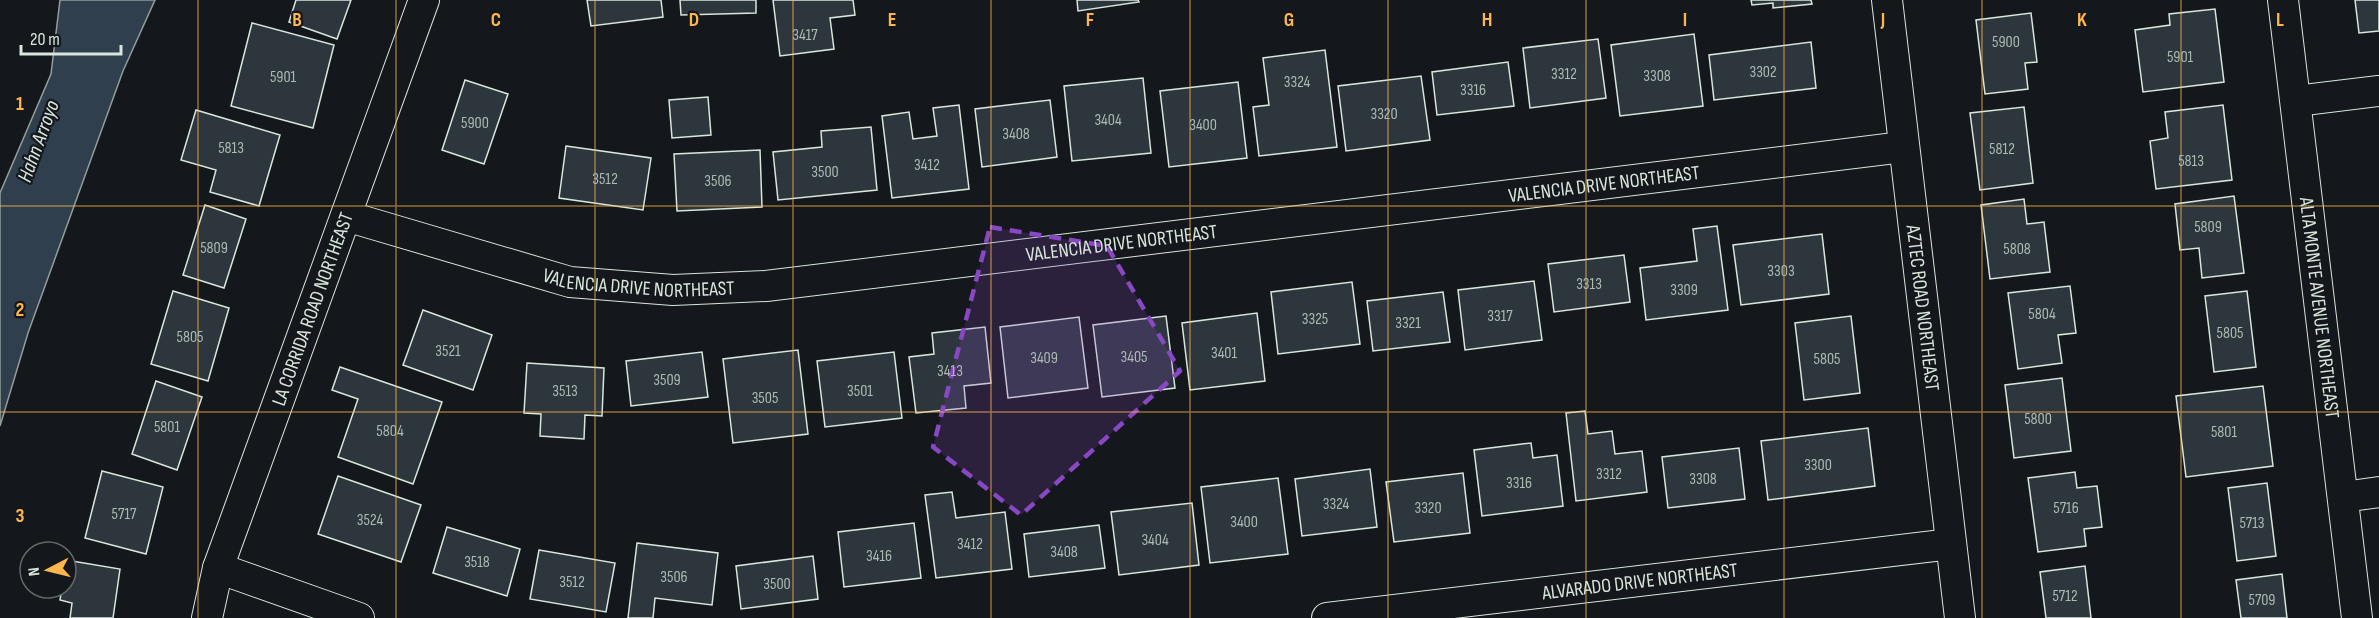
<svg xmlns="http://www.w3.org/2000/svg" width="2379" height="618" font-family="'Sofia Sans Condensed',sans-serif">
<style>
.water{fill:#2f3f4d;stroke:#939e99;stroke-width:1.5}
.building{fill:#2c363c;stroke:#d8e6dc;stroke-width:1.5}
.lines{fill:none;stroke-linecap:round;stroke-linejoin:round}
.minor-casing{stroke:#d8e6dc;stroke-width:32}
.minor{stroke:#14181c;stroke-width:30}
.marked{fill:#8948c3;fill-opacity:0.2;stroke:#8948c3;stroke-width:4.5;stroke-dasharray:12 8;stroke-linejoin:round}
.grid{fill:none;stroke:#ffb74d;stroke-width:1.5;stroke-opacity:0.55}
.labels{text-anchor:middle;stroke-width:4.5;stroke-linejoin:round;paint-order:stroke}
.number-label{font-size:16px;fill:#adbab4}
.street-label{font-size:20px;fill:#d8e6dc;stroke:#14181c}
.water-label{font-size:21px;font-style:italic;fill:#d8e6dc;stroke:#14181c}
.grid-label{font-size:20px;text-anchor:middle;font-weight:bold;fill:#ffb74d;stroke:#14181c;stroke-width:4.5;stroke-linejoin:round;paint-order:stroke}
</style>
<rect width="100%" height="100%" fill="#14181c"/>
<path class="water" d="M60,0H155L123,71L28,333L0,426V193L51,74Z"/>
<g class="building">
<path d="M296,0H351L337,39L289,22Z"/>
<path d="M587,0H661L663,17L591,26Z"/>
<path d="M680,0H756V13L681,15Z"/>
<path d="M773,0H853L855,15L830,18L834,49L780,56Z"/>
<path d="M1077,0H1138L1139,2L1078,11Z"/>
<path d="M1751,0H1811L1812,4L1773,8V3L1752,5Z"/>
<path d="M2355,0H2379V31L2359,33Z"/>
<path d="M2215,9L2224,82L2143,92L2135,30L2170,25L2169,14Z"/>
<path d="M2031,13L2037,62L2025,63L2028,89L1985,94L1976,20Z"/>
<path d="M252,23L334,45L313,128L231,106Z"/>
<path d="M1694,34L1703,106L1620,116L1611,45Z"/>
<path d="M1598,39L1606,98L1530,108L1523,48Z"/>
<path d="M1811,42L1816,88L1714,100L1709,55Z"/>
<path d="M1325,50L1337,147L1259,156L1253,107L1269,105L1263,58Z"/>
<path d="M1508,62L1514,106L1437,115L1432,72Z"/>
<path d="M1421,76L1430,140L1346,151L1338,86Z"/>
<path d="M1143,78L1151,153L1072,161L1064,86Z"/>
<path d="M465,80L508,94L484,164L442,150Z"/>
<path d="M1238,82L1247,158L1169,167L1160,91Z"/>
<path d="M708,97L711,135L672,138L669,100Z"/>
<path d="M1050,100L1057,157L982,167L975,109Z"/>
<path d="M959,105L969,189L892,198L882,116L909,112L913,139L937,136L933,108Z"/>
<path d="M2223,105L2232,180L2156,189L2150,141L2168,138L2165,112Z"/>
<path d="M2024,107L2033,183L1980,190L1970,113Z"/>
<path d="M196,110L280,135L259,206L210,192L216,170L181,160Z"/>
<path d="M871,127L877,190L778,200L773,152L822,147L821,131Z"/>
<path d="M566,146L651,158L643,210L559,198Z"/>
<path d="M760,150L762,207L677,211L674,154Z"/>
<path d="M2234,196L2244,273L2202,278L2199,248L2180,250L2175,204Z"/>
<path d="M2024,199L2027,224L2044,222L2050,272L1990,279L1981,205Z"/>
<path d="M205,205L246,219L224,288L183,275Z"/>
<path d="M1717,226L1728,310L1646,320L1640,268L1697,261L1693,229Z"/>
<path d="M1822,234L1829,294L1741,305L1733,245Z"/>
<path d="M1624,255L1630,302L1554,312L1548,264Z"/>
<path d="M1534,281L1542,340L1465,350L1458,290Z"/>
<path d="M1352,282L1360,344L1278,354L1271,292Z"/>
<path d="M2070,286L2076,333L2058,335L2062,363L2018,369L2008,293Z"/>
<path d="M173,291L229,308L208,381L151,364Z"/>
<path d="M2247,291L2256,367L2214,372L2205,296Z"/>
<path d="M1443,292L1450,342L1373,351L1367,301Z"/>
<path d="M423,310L492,335L473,390L403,365Z"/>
<path d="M1257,313L1265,381L1190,390L1182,323Z"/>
<path d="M1166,316L1175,388L1102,397L1093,325Z"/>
<path d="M1851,316L1860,393L1804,400L1795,323Z"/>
<path d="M1079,317L1088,388L1008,398L1000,327Z"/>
<path d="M985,327L991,383L964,386L966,408L916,413L909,357L934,354L932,333Z"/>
<path d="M798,350L808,434L733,443L723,359Z"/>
<path d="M702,352L708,397L631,406L626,361Z"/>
<path d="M894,352L902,418L825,427L817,361Z"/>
<path d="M527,363L604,368L602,416L585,415L584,439L540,436L541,414L524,413Z"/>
<path d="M340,367L442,402L413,484L338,457L358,399L332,390Z"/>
<path d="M2062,378L2071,451L2014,458L2005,385Z"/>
<path d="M156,381L202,397L177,470L132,454Z"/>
<path d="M2263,386L2273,466L2186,477L2176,396Z"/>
<path d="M1585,411L1588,434L1612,431L1615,454L1642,451L1647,492L1576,501L1566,413Z"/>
<path d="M1868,428L1875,486L1768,500L1761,441Z"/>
<path d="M1531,443L1533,458L1557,455L1563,506L1482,516L1474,450Z"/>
<path d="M1739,448L1745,499L1668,508L1662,457Z"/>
<path d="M1370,469L1377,527L1302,536L1295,479Z"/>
<path d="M102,471L163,487L146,554L85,538Z"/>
<path d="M2075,472L2077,488L2097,486L2102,527L2084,529L2086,546L2038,552L2028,478Z"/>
<path d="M1463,473L1470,533L1394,542L1386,482Z"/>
<path d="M338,476L421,505L401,562L318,534Z"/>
<path d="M1278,478L1288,554L1210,563L1201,487Z"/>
<path d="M2267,483L2276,556L2237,561L2228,488Z"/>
<path d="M952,492L956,518L1005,512L1012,569L936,578L925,495Z"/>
<path d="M1192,503L1199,565L1119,575L1111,512Z"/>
<path d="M914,523L921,578L844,587L838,532Z"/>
<path d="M1099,525L1105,568L1029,577L1024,534Z"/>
<path d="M447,527L520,549L507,596L433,573Z"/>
<path d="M637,543L718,553L712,605L655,598L653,618H628Z"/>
<path d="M539,550L615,563L606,612L530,599Z"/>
<path d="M813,556L818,599L741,609L736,566Z"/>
<path d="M66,560L120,569L113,618H70L72,603L60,600L62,588H66Z"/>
<path d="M2085,566L2091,618H2046L2040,572Z"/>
<path d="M2282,574L2287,618H2241L2236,580Z"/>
</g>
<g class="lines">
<defs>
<g id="minor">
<path id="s1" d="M1887,0L1960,618"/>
<path id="s2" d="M2283,0L2357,618"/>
<path d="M2296,101L2379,91"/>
<path id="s3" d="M346,216L570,282L673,290L766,286L1903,147"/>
<path d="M2343,497L2379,492"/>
<path d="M218,568L359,618"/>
<path id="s4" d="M207,618L218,568L424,0"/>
<path id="s5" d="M1327,618L1951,544"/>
</g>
</defs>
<use href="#minor" class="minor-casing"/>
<use href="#minor" class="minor"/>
</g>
<path class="marked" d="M990,227L1107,246L1180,371L1021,515L933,447Z"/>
<path class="grid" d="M198,0V618M396,0V618M595,0V618M793,0V618M991,0V618M1190,0V618M1388,0V618M1586,0V618M1784,0V618M1982,0V618M2181,0V618M0,206H2379M0,412H2379"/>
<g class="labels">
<g class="number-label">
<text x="805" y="40">3417</text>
<text x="2006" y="47">5900</text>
<text x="2180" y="62">5901</text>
<text x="1763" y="77">3302</text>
<text x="1564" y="79">3312</text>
<text x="1657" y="81">3308</text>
<text x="283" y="82">5901</text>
<text x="1297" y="87">3324</text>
<text x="1473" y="95">3316</text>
<text x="1384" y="119">3320</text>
<text x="1108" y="125">3404</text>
<text x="475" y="128">5900</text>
<text x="1203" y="130">3400</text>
<text x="1016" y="139">3408</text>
<text x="231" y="153">5813</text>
<text x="2002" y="154">5812</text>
<text x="2191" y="166">5813</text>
<text x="927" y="170">3412</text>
<text x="825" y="177">3500</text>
<text x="605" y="184">3512</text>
<text x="718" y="186">3506</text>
<text x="2208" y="232">5809</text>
<text x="214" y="253">5809</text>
<text x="2017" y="254">5808</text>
<text x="1781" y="276">3303</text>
<text x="1589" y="289">3313</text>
<text x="1684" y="295">3309</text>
<text x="2042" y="319">5804</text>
<text x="1500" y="321">3317</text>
<text x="1315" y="324">3325</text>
<text x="1408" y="328">3321</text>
<text x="2230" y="338">5805</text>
<text x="190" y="342">5805</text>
<text x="448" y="356">3521</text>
<text x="1224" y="358">3401</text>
<text x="1134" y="362">3405</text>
<text x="1044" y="363">3409</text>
<text x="1827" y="364">5805</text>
<text x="950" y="376">3413</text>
<text x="667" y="385">3509</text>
<text x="565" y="396">3513</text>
<text x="860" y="396">3501</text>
<text x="765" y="403">3505</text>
<text x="2038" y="424">5800</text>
<text x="167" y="432">5801</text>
<text x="390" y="436">5804</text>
<text x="2224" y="437">5801</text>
<text x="1818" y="470">3300</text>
<text x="1609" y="479">3312</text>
<text x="1703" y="484">3308</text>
<text x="1519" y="488">3316</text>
<text x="1336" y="509">3324</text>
<text x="1428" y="513">3320</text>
<text x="2066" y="513">5716</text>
<text x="124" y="519">5717</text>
<text x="370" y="525">3524</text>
<text x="1244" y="527">3400</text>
<text x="2252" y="528">5713</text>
<text x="1155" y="545">3404</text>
<text x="970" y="549">3412</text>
<text x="1064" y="557">3408</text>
<text x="879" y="561">3416</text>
<text x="477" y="567">3518</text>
<text x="674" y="582">3506</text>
<text x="572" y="587">3512</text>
<text x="777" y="589">3500</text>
<text x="2065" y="601">5712</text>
<text x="2262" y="605">5709</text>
</g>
<g class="street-label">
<text dy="7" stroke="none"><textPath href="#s3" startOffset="1274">VALENCIA DRIVE NORTHEAST</textPath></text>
<text dy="7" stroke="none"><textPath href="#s3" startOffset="788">VALENCIA DRIVE NORTHEAST</textPath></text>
<text dy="7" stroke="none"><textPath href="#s3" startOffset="302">VALENCIA DRIVE NORTHEAST</textPath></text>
<text dy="7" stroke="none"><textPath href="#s4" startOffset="327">LA CORRIDA ROAD NORTHEAST</textPath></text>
<text dy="7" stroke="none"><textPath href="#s1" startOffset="310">AZTEC ROAD NORTHEAST</textPath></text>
<text dy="7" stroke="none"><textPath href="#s2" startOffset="310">ALTA MONTE AVENUE NORTHEAST</textPath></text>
<text dy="7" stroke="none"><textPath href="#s5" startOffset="315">ALVARADO DRIVE NORTHEAST</textPath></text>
</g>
<g class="water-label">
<text transform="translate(38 141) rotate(-70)" y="7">Hahn Arroyo</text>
</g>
</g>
<g class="grid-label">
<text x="297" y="26">B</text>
<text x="496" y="26">C</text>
<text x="694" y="26">D</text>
<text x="892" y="26">E</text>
<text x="1090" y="26">F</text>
<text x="1289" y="26">G</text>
<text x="1487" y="26">H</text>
<text x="1685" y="26">I</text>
<text x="1883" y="26">J</text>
<text x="2082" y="26">K</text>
<text x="2280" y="26">L</text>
<text x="20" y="110">1</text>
<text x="20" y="316">2</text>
<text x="20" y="522">3</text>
</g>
<g transform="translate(48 570) rotate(263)"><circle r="28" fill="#14181c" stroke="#626a69" stroke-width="1.5"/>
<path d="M0-4.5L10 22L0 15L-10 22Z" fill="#ffb74d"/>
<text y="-9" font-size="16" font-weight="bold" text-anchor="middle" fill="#d8e6dc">N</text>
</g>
<path d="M21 45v9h100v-9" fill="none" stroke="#d8e6dc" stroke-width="3"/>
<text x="30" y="45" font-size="18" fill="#d8e6dc" stroke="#14181c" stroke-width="4.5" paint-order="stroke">20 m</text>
</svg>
